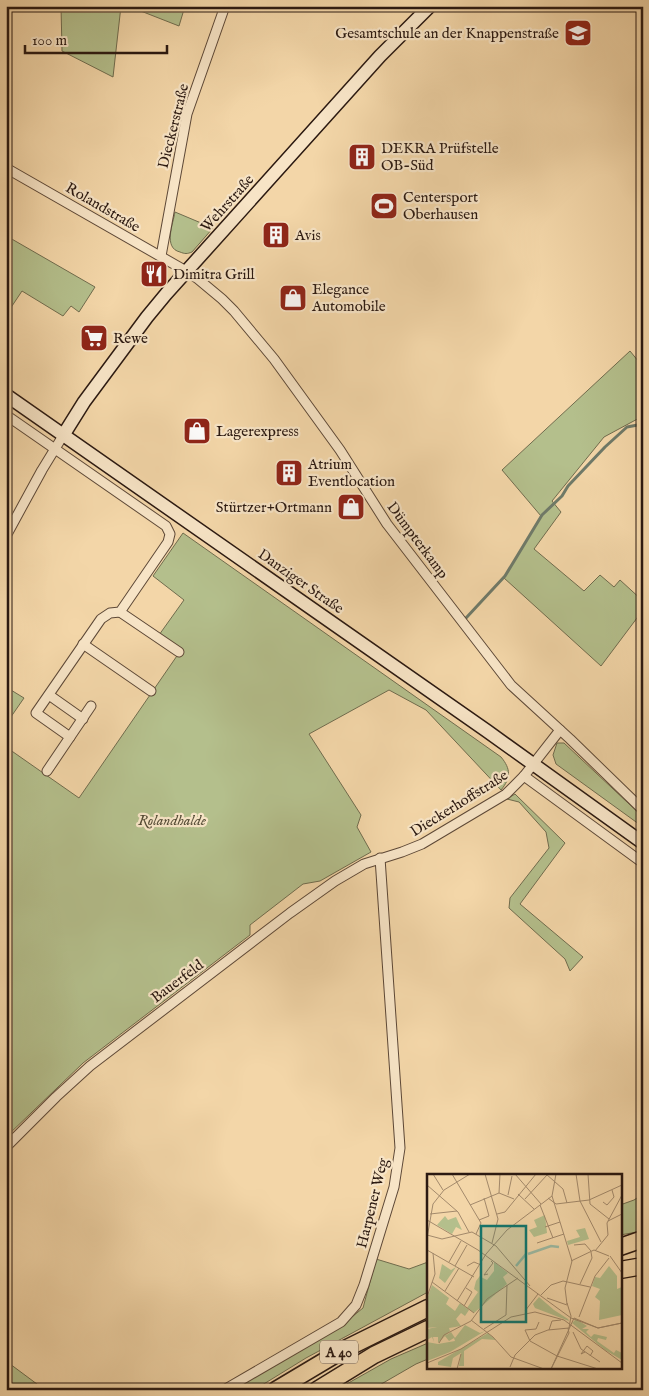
<svg xmlns="http://www.w3.org/2000/svg" width="649" height="1396" font-family="'IM FELL English',serif">
<style>
.green{fill:#b4bf8c;stroke:#706c4e}
.lines{fill:none;stroke-linecap:round;stroke-linejoin:round}
.stream{stroke:#6f7a69;stroke-width:3}
.street-casing{stroke:#5d4837;stroke-width:11}
.secondary-casing{stroke:#2b1911;stroke-width:15}
.highway-casing{stroke:#2b1911;stroke-width:19}
.street{stroke:#f7e4c6;stroke-width:9}
.secondary{stroke:#f7e4c6;stroke-width:12}
.highway{stroke:#f3d6a8;stroke-width:16}
.labels{text-anchor:middle;stroke-width:4.5;stroke-linejoin:round;paint-order:stroke}
.shield{fill:#f7e4c6;stroke:#685647;stroke-width:1}
.shield-label{font-size:14px;font-weight:bold;fill:#2b1911}
.poi-label{font-size:15px;fill:#2b1911;stroke:#f7e4c6;text-anchor:start}
.street-label{font-size:15px;fill:#2b1911;stroke:#f7e4c6}
.park-label{font-size:15px;font-style:italic;fill:#544b36;stroke:#f7e4c6}
.inset-river{fill:none;stroke:#9dbaa3;stroke-width:2.5}
.inset-road{fill:none;stroke:#a38a6c;stroke-width:1}
.view{fill:#0f766e;fill-opacity:0.15;stroke:#0f766e;stroke-width:2.5}
.inset-edge{fill:none;stroke:#2b1911;stroke-width:2.5}
</style>
<rect width="100%" height="100%" fill="#f3d6a8"/>
<filter id="stains"><feTurbulence type="fractalNoise" baseFrequency=".004" numOctaves="4"/><feColorMatrix values="0 0 0 0 .2 0 0 0 0 .09 0 0 0 0 .02 0 0 0 .5 -.17"/></filter>
<radialGradient id="worn" r=".72"><stop offset=".6" stop-color="#630" stop-opacity="0"/><stop offset="1" stop-color="#630" stop-opacity=".3"/></radialGradient>
<g class="green">
<path d="M61,6H121L113,77L62,51Z"/>
<path d="M128,6H185L179,26Z"/>
<path d="M175,212L213,228L192,252C187,254 185,254 180,252C163,248 173,224 175,212Z"/>
<path d="M10,238L95,287L79,312L71,306L63,316L22,291L6,315V244Z"/>
<path d="M630,351L643,367V416L604,437L552,501L561,512L534,549L584,591L600,575L614,587L620,580L643,601V610L601,666L504,578L541,516L502,470Z"/>
<path d="M183,533L501,757C511,769 511,778 501,790L426,710L389,690L309,734L361,815L357,827L371,852L320,881L303,884L250,925V935L83,1063L6,1137V747L79,798L181,650L159,635L184,600L153,576Z"/>
<path d="M6,687L24,698L6,724Z"/>
<path d="M557,743H564L643,817V827L556,764L553,755Z"/>
<path d="M515,794L565,843L520,904L583,957L570,971L565,959L509,908L510,898L549,848L546,832L519,802L507,799Z"/>
<path d="M643,1194V1231L620,1235V1205L634,1200Z"/>
<path d="M376,1259L409,1269L428,1262V1292L306,1358L254,1390H232L342,1325L363,1308Z"/>
<path d="M428,1343V1359L416,1364L371,1390H336L391,1359Z"/>
<path d="M6,1361L45,1390H6Z"/>
</g>
<g class="lines">
<path class="stream" d="M466,618L505,576L542,515L562,496L568,486L605,447L627,427L643,424"/>
<defs>
<g id="street">
<path d="M6,168L186,271L198,279L222,299L234,311L274,359L340,450L387,524L511,685L570,739L643,810"/>
<path d="M161,256L187,114L225,6"/>
<path d="M6,415L166,526L170,534L168,542L120,612L110,613L101,619L36,713L70,737L91,706"/>
<path d="M6,536L42,470L64,434"/>
<path d="M120,612L179,652"/>
<path d="M83,644L151,691"/>
<path d="M49,695L83,719"/>
<path d="M47,771L70,737"/>
<path d="M524,776L643,863"/>
<path d="M6,1147L56,1097L90,1066L290,913L335,881L364,864L402,852L422,844L506,794L524,776L560,730"/>
<path d="M224,1390L341,1322L356,1305L364,1285L394,1187L400,1148L380,858"/>
</g>
<g id="secondary">
<path d="M6,395L487,731L643,843"/>
<path d="M64,434L84,402L147,317L166,294L380,56L430,6"/>
</g>
<g id="highway">
<path d="M620,1247L643,1239"/>
<path d="M620,1270L643,1266"/>
<path d="M276,1390L343,1350L428,1308"/>
<path d="M317,1390L374,1355L428,1329"/>
</g>
</defs>
<use href="#street" class="street-casing"/>
<use href="#secondary" class="secondary-casing"/>
<use href="#highway" class="highway-casing"/>
<use href="#street" class="street"/>
<use href="#secondary" class="secondary"/>
<use href="#highway" class="highway"/>
</g>
<defs>
<symbol id="school-square" viewBox="-11 -11 22 22"><rect x="-9" y="-9" width="18" height="18" rx="4" fill="#8f2418" stroke="#f7e4c6"/><path d="M0-5L7-2L0 1L-7-2ZM-4 1L0 2.5L4 1V4Q0 6-4 4Z" fill="#fff"/></symbol>
<symbol id="building-square" viewBox="-11 -11 22 22"><rect x="-9" y="-9" width="18" height="18" rx="4" fill="#8f2418" stroke="#f7e4c6"/><path d="M-4-6H4V6H1V3H-1V6H-4ZM-2.5-4.3h1.7v1.8h-1.7ZM.8-4.3h1.7v1.8H.8ZM-2.5-1h1.7V.8h-1.7ZM.8-1h1.7V.8H.8Z" fill="#fff"/></symbol>
<symbol id="stadium-square" viewBox="-11 -11 22 22"><rect x="-9" y="-9" width="18" height="18" rx="4" fill="#8f2418" stroke="#f7e4c6"/><path d="M0-5a6.5 5 0 1 0 0 10a6.5 5 0 1 0 0-10ZM-3.5-1.8h7v3.6h-7Z" fill="#fff"/></symbol>
<symbol id="restaurant-square" viewBox="-11 -11 22 22"><rect x="-9" y="-9" width="18" height="18" rx="4" fill="#8f2418" stroke="#f7e4c6"/><path d="M-5-6h1v4h1v-4h1v4h1v-4h1v5L-1.5 .5V6h-2V.5L-5-1ZM5-6V6H3V1.5H1.5Q1.5-4 5-6Z" fill="#fff"/></symbol>
<symbol id="shop-square" viewBox="-11 -11 22 22"><rect x="-9" y="-9" width="18" height="18" rx="4" fill="#8f2418" stroke="#f7e4c6"/><path d="M-5-2.5h2.3a2.7 3.5 0 0 1 5.4 0H5L5.5 6h-11ZM-1.5-2.5h3a1.5 2.3 0 0 0-3 0Z" fill="#fff"/></symbol>
<symbol id="supermarket-square" viewBox="-11 -11 22 22"><rect x="-9" y="-9" width="18" height="18" rx="4" fill="#8f2418" stroke="#f7e4c6"/><path d="M-6-5.5h2.5l.6 2H6L4.5 2H-2.5L-4.4-4H-6ZM-1.5 3.2a1.3 1.3 0 1 0 .1 0ZM3 3.2a1.3 1.3 0 1 0 .1 0Z" fill="#fff"/></symbol>
</defs>
<g fill-rule="evenodd">
<use href="#school-square" x="562" y="17" width="32" height="32"/>
<use href="#building-square" x="346" y="141" width="32" height="32"/>
<use href="#stadium-square" x="368" y="190" width="32" height="32"/>
<use href="#building-square" x="260" y="219" width="32" height="32"/>
<use href="#restaurant-square" x="138" y="258" width="32" height="32"/>
<use href="#shop-square" x="277" y="282" width="32" height="32"/>
<use href="#supermarket-square" x="78" y="322" width="32" height="32"/>
<use href="#shop-square" x="181" y="415" width="32" height="32"/>
<use href="#building-square" x="273" y="457" width="32" height="32"/>
<use href="#shop-square" x="335" y="491" width="32" height="32"/>
</g>
<g class="labels">
<rect class="shield" x="320" y="1340.5" width="38" height="23" rx="4"/>
<g class="shield-label">
<text x="339" y="1357">A 40</text>
</g>
<g class="poi-label">
<text x="559" y="38" text-anchor="end">Gesamtschule an der Knappenstraße</text>
<text x="381" y="153">DEKRA Prüfstelle<tspan x="381" dy="17">OB-Süd</tspan></text>
<text x="403" y="202">Centersport<tspan x="403" dy="17">Oberhausen</tspan></text>
<text x="295" y="240">Avis</text>
<text x="173" y="279">Dimitra Grill</text>
<text x="312" y="294">Elegance<tspan x="312" dy="17">Automobile</tspan></text>
<text x="113" y="343">Rewe</text>
<text x="216" y="436">Lagerexpress</text>
<text x="308" y="469">Atrium<tspan x="308" dy="17">Eventlocation</tspan></text>
<text x="332" y="512" text-anchor="end">Stürtzer+Ortmann</text>
</g>
<g class="street-label">
<text transform="translate(173 126) rotate(-76)" y="5">Dieckerstraße</text>
<text transform="translate(227 203) rotate(-48)" y="5">Wehrstraße</text>
<text transform="translate(103 207) rotate(30)" y="5">Rolandstraße</text>
<text transform="translate(418 540) rotate(53)" y="5">Dümpterkamp</text>
<text transform="translate(301 581) rotate(35)" y="5">Danziger Straße</text>
<text transform="translate(459 803) rotate(-32)" y="5">Dieckerhoffstraße</text>
<text transform="translate(177 981) rotate(-37)" y="5">Bauerfeld</text>
<text transform="translate(372 1203) rotate(-76)" y="5">Harpener Weg</text>
</g>
<g class="park-label">
<text x="172" y="825">Rolandhalde</text>
</g>
</g>
<g transform="translate(427 1174)">
<rect width="195" height="195" fill="#f3d6a8"/>
<path d="M118,41L120,59L107,63L102,56L110,53L107,46ZM18,42L21,46L29,43L35,56L29,53L25,60L10,51ZM158,54L162,65L141,71L140,67L153,63L149,56ZM67,88L81,99L76,103L80,110L47,139L40,134L51,118L47,115L49,107L55,99L54,103L60,106L67,97ZM15,90L24,96L29,93L18,109L12,104ZM182,92L190,102V115L195,113V141L172,146L173,127L168,123L173,115L165,112L168,103L173,104ZM5,111L22,124L19,130L28,137L33,129L42,136L38,142L34,139L29,145L34,152L22,154L23,157L11,169V163H6L7,168L5,163L0,166V155L10,153L0,154V125ZM112,123L127,136L141,145L142,147L108,134L106,130ZM149,145L160,152L155,155H162L159,158L164,163L167,160L180,163L179,166L171,164L170,167L187,179L189,176L195,179V186L178,176L145,149ZM38,151L53,159L58,157L23,178L0,187V168L11,170L28,167L27,164L22,167L18,162L24,158L28,164ZM61,159L69,166L55,165L37,177V192H32L34,179L26,184L24,193L11,191V188Z" fill="#b4bf8c"/>
<path class="inset-river" d="M101,80L124,72L132,73M89,92L99,80"/>
<path class="inset-road" d="M6,0L16,16M25,0L54,49L49,60M58,0L71,45L65,69M88,0L114,30M119,0L136,15L140,29M129,0L125,22L145,87L138,114L140,130M149,0L153,27L174,68M161,0L163,30L182,45M0,11L31,38L42,58M72,19L73,0M91,20L107,35M81,21L85,2M121,24L129,30L162,26L195,11M98,25L120,1M176,28L180,31L187,23L185,16M43,31L72,19L87,25M113,31L126,64M3,40L30,37M70,40L78,38L109,0M0,46L51,76L144,144M52,46L62,42L57,24M181,47L195,40M118,53L133,48M0,61L15,65L45,58L69,72L103,112M0,64L6,30L17,16L43,0M110,69L137,60M147,71L158,70L164,77M0,76L47,103M168,77L181,61L180,49L195,21M183,82L195,99M144,87L167,76L182,82M22,88L34,67M28,92L40,71M40,92L47,88L54,91M61,100L57,101L66,89L64,87M5,108L47,139M153,110L165,84L164,78M18,117L32,94M114,121L124,111L136,107L163,113M0,123L8,100L6,79M120,124L140,131M30,127L59,80L80,56L125,22M37,132L45,118L39,114M98,137L111,120M152,143L168,102L182,84M144,144L171,154L195,149M44,146L66,163L84,183L117,195M112,148L109,155L98,156L103,167L130,182L171,195M57,155L79,141L80,111M122,156L125,147L134,146M146,158L154,175L173,188M12,169L17,161L44,147L60,125L91,104M158,178L154,180L160,172L166,177L163,182M0,189L34,175L84,143L108,138L137,146L195,189M83,193L88,181L108,161L121,156L142,154L144,142L140,129M30,195L34,180M124,195L142,159L141,154M124,195L147,144L171,154L195,149"/>
<path class="view" d="M54,52H99V148H54Z"/>
<rect width="195" height="195" class="inset-edge"/>
</g>
<rect width="649" height="1396" fill="none" stroke="#f3d6a8" stroke-width="25"/>
<rect x="8" y="8" width="634" height="1381" fill="none" stroke="#2b1911" stroke-width="2.5"/>
<rect x="12" y="12" width="624" height="1371" fill="none" stroke="#2b1911"/>
<path d="M25 45v8h142v-8" fill="none" stroke="#2b1911" stroke-width="2.5"/>
<text x="32" y="45" font-size="15" fill="#2b1911" stroke="#f7e4c6" stroke-width="4" paint-order="stroke">100 m</text>
<rect width="100%" height="100%" filter="url(#stains)"/>
<rect width="100%" height="100%" fill="url(#worn)"/>
</svg>
